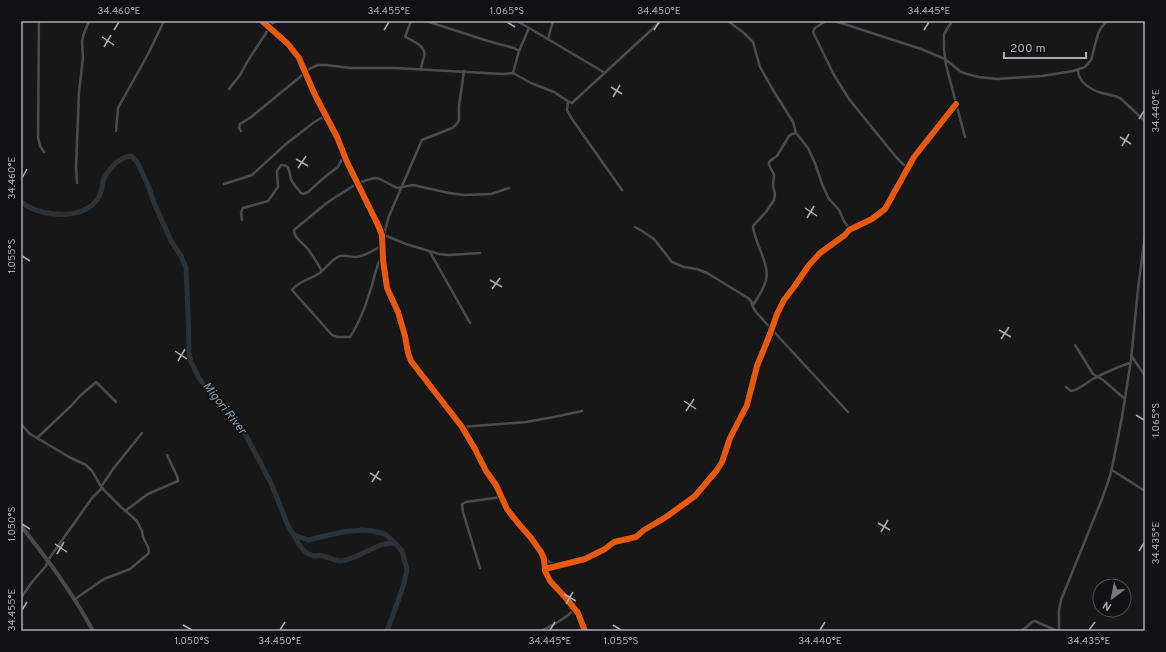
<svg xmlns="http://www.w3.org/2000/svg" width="1166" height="652" font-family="Overpass,sans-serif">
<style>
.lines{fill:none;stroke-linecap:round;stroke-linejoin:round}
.river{stroke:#2a3239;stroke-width:5}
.street{stroke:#4b4c50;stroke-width:2.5}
.secondary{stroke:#4a4a4e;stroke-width:4}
.cycleway-casing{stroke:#111113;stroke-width:8}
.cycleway{stroke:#e8590c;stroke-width:6}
.ticks{fill:none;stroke:#a8adb8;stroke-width:1.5}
.labels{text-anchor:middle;stroke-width:3.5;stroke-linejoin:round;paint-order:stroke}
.water-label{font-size:12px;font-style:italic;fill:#7f9bb3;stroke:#111113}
.neatline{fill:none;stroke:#a8adb8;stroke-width:1.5}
.ticks-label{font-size:10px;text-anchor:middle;fill:#a8adb8}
</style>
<rect width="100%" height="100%" fill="#171717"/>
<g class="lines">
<g class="river">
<path d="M21,202C31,210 43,213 55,214C71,216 90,212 99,197C102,191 102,184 104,179C109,168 120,157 131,156L137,162L148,185L155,205L171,241L181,256L186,268L188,312L189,354L191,362L199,378L211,394L228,410L242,428L271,483L289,528L294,535L308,540L342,532L362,530L373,531L385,534L396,544L402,551L407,570L402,590L387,631"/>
<path d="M294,535C298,543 303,554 314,556C317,556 320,555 323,556C329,557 335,561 341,561C357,560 381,539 395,544"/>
</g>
<g class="street">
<path d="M39,21L38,137L40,146L44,152"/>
<path d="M262,21L288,44L299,58L315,95L337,137L347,162L377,223L382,235L383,260L387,288L398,312L405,336L408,353L411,361L462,427L475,449L486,471L496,485L507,509L518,523L531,538L541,552L544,559L545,571L550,581L565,597L578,613L585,631"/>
<path d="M411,21L405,37C413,41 427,46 424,57C423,61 421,65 421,70"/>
<path d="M426,21L488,41L514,48L519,51"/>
<path d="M517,21L541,35L605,73"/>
<path d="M728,21L744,33L753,42L760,67L773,90L793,122L796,133L808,148L815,163L822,184L829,199L839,210L844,221L848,227L849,230"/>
<path d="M826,21L815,28L813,32L834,75L849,99L896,157L907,168"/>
<path d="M835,21L921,49L945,59L961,72L967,74L979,77L997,79L1042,76L1073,71L1085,67L1091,60L1098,34L1101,28L1107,21"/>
<path d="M952,21L944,34V50L946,65L965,137"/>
<path d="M267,25L278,21"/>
<path d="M548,39L553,21"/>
<path d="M1078,70C1078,82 1091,90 1102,93C1108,95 1114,95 1120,98L1145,121"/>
<path d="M513,73L519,51L529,28"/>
<path d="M229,89L240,75L249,59L270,27"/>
<path d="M568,102L567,110L572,119L622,190"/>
<path d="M116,131L118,108L148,54L164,21"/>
<path d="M241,131L239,128L240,124L251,117L311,68L318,65H326L350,68H395L503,74L513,73L531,83L554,92L569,102L572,103L661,21"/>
<path d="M77,183L76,166L79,92L83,58L82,42L83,36L89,21"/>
<path d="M224,184L252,175L286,144L313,123L326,115"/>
<path d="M242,220L241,212L243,208L268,201L278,187L277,171L281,165C290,164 289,172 291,179C293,184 298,189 301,193L303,194L308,192L326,176L338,167L344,155"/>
<path d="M635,227L642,231L654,239L672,262L684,267L697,269L707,273L748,298L751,301L753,307L756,312L765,322L848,412"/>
<path d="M384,235L406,244L439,254L448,255L480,253"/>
<path d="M383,238L389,216L422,140L452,128L456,125L459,120V106L464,71"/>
<path d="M430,252L470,323"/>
<path d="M382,255C377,264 375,275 372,285C367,302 360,322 350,337H337L332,335L292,290C298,281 312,279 321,272C327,267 333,258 340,256C345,255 351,257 356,257C366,256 373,250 382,246"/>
<path d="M322,271C317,263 313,255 307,248C302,242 294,238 294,230L328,202L358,183L367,180L375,178L380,179L397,188L413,185L449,193L464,195L491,194L509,188"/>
<path d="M753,305C758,297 764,289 766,280C770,264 755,244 753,227V226L766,212L774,200L775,194L773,186L774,175L769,165V162L771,160L777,156L789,136L792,134L796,133"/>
<path d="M1075,345L1093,374L1103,380L1125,399"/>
<path d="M1131,355L1145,376"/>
<path d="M1066,387L1071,391C1079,390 1086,383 1093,379C1102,374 1120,366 1130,363"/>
<path d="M21,424L30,434L37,438L71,406L80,396L96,382L116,402"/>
<path d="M462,427L526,422L554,417L582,411"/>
<path d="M37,438L69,457L86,465L92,471L102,488L121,507L137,521L142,531L143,537L148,547L149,552L148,554L130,569L104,579L75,599"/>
<path d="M1112,470L1145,491"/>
<path d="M101,487L113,469L142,433"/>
<path d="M125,511L148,494L178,481L177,476L167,455"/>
<path d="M543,557L555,566"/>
<path d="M480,568L463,512L462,504L466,502L501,497"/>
<path d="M545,569L585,559L605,549L614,542L636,537L644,530L666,517L695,496L717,470L722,462L730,438L747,405L757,366L770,334L777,314L784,300L794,287L809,265L820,253L845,235L849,230L872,219L885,209L914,157L956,104"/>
<path d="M21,598L32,582L46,566L48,560L92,498L102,488"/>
<path d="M541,631C553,625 565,619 575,609"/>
<path d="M1022,631L1032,622L1035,621L1057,631"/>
<path d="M1059,631V610L1061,600L1102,499L1110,476L1113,463L1122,417L1131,360L1138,289L1145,235"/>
</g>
<path class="secondary" d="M21,526C48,560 72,592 93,631"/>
<defs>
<g id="cycleway">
<path d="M262,21L288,44L299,58L315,95L337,137L347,162L377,223L382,235L383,260L387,288L398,312L405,336L408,353L411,361L462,427L475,449L486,471L496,485L507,509L518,523L531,538L541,552L544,559L545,571L550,581L565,597L578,613L585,631"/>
<path d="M545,569L585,559L605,549L614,542L636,537L644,530L666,517L695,496L717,470L722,462L730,438L747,405L757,366L770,334L777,314L784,300L794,287L809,265L820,253L845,235L849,230L872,219L885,209L914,157L956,104"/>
</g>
</defs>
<use href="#cycleway" class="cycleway-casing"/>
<use href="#cycleway" class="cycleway"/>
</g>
<path class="ticks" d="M507,22L515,27M114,30L119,22M384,30L389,22M654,30L659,22M924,30L929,22M102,37L114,45M104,47L111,35M611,87L622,94M613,97L620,85M1139,119L1144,111M1120,137L1131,144M1122,146L1129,134M296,159L308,166M298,168L306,156M22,178L27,169M805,208L817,216M807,218L814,206M22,256L30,261M490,280L502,287M492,289L500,278M999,330L1011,337M1001,339L1009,327M175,351L187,359M178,361L185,349M684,401L696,409M686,411L694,399M1136,415L1144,420M370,473L381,480M372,482L379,471M878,523L890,530M22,524L30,529M881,532L888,520M55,544L67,552M1139,551L1144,543M57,554L64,542M564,594L576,601M566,604L573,592M22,610L27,602M183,625L192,630M613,625L621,630M280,630L285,622M550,630L555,622M820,630L825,622M1089,630L1095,622"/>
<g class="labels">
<g class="water-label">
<text transform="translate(225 408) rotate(52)" y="4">Migori River</text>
</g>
</g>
<rect width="1166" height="652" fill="none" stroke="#111113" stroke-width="44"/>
<g transform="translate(1112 598) rotate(212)"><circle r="19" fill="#111113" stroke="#4d4f55"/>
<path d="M0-3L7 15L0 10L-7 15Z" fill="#757880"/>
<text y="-6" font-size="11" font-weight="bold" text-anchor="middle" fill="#a8adb8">N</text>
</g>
<path d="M1004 52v6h82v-6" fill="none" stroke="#a8adb8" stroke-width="2"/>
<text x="1010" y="52" font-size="12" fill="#a8adb8" stroke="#111113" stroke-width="3" paint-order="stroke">200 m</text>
<rect x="22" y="22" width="1122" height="608" class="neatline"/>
<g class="ticks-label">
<text x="119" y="14">34.460°E</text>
<text x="389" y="14">34.455°E</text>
<text x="507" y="14">1.065°S</text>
<text x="659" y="14">34.450°E</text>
<text x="929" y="14">34.445°E</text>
<text transform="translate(1155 111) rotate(-90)" y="4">34.440°E</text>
<text transform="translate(11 178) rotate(-90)" y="4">34.460°E</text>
<text transform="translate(11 256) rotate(-90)" y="4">1.055°S</text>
<text transform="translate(1155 420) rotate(-90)" y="4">1.065°S</text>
<text transform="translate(11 524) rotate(-90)" y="4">1.050°S</text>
<text transform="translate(1155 543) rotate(-90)" y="4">34.435°E</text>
<text transform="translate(11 610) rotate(-90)" y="4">34.455°E</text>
<text x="192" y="644">1.050°S</text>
<text x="280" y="644">34.450°E</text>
<text x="550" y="644">34.445°E</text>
<text x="621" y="644">1.055°S</text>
<text x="820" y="644">34.440°E</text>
<text x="1089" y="644">34.435°E</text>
</g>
</svg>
